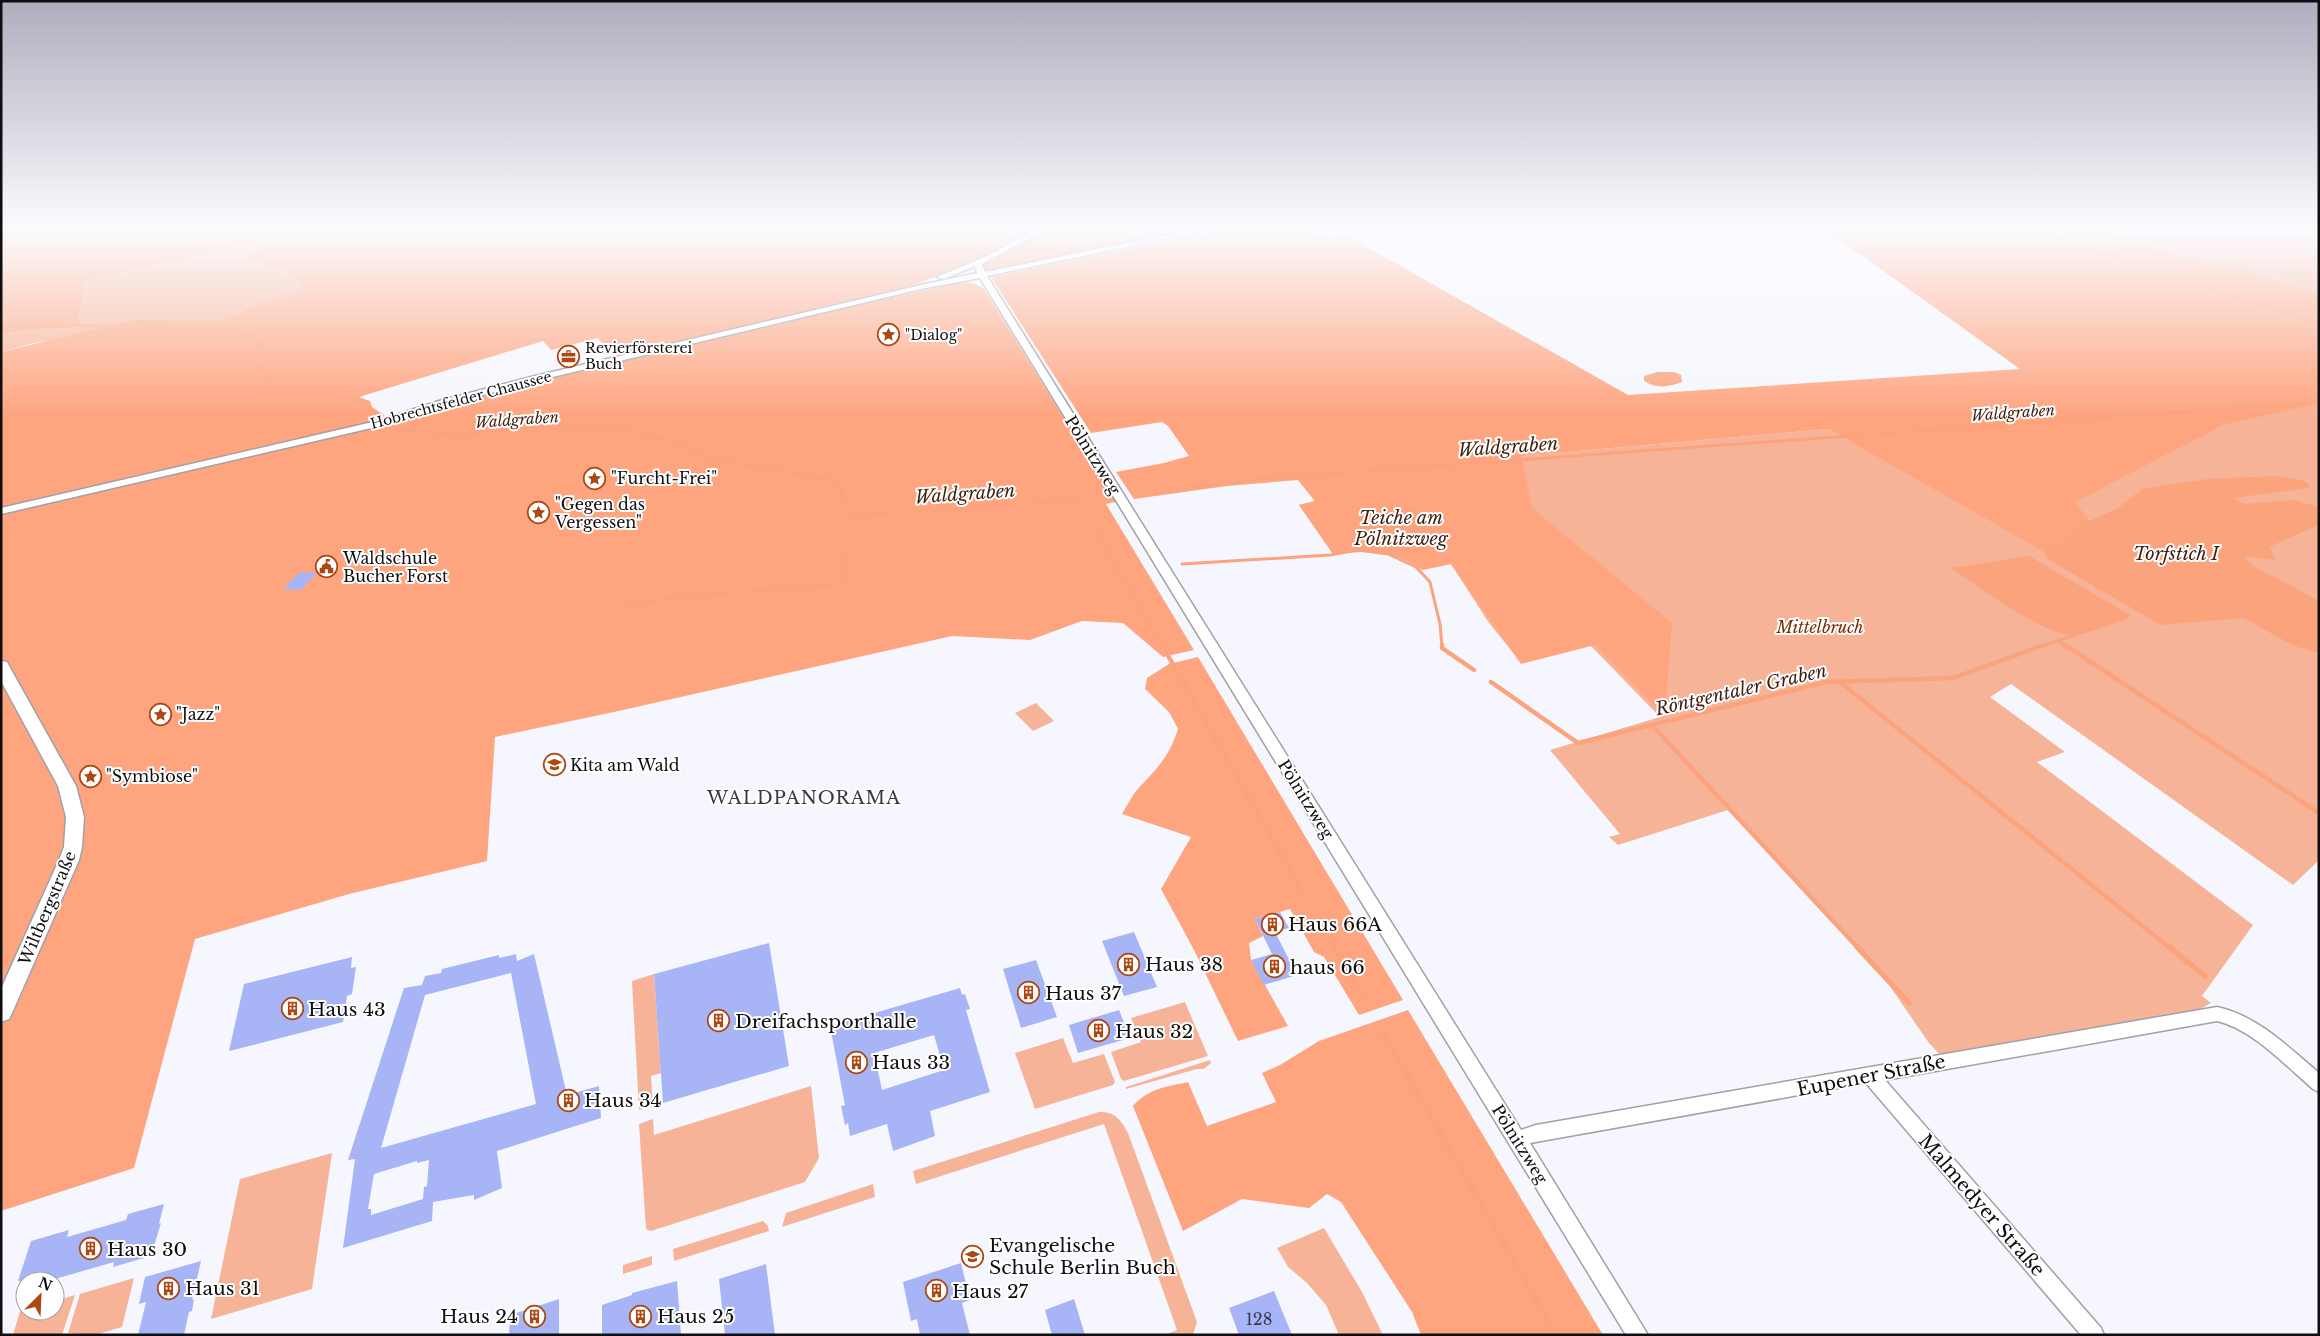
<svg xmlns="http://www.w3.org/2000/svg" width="2320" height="1336" font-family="'Libre Baskerville',serif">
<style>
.green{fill:#f7b397}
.forest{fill:#fea580;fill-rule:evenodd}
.water{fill:#fba37d}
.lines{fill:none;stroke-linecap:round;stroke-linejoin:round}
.stream-far3{stroke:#fba37d;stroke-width:2.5}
.stream-far2{stroke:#fba37d;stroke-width:3}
.stream-far1{stroke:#fba37d;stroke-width:4.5}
.stream{stroke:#fba37d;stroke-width:5.5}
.building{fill:#a7b5f6;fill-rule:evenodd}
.minor-casing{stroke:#9fa1a6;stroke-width:3}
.major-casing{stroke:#9fa1a6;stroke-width:3}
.minor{fill:#fff;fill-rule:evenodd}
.major{fill:#fff;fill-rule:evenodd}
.labels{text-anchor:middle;stroke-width:4;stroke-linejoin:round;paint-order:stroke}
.far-poi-label{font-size:14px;fill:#0f0f11;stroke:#fff;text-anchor:start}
.far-street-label{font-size:14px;fill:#0f0f11;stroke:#fff}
.far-water-label{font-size:15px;font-style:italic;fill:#411f0f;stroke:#fff}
.street-label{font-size:16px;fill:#0f0f11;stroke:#fff}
.poi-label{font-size:16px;fill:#0f0f11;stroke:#fff;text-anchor:start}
.park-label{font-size:16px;font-style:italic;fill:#782c00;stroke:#fff}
.near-number-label{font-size:16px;fill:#35384a}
.water-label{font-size:18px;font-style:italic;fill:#411f0f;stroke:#fff}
.neighbourhood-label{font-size:18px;letter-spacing:1px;fill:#393b3f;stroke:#fff}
.near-poi-label{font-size:19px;fill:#0f0f11;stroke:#fff;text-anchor:start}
.near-street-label{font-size:19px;fill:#0f0f11;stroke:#fff}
</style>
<rect width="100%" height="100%" fill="#f6f7fe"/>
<g class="green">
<path d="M2096,228H2319V294L2248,270H2224Z"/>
<path d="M250,244L261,250L250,257L273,270L286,271L308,291L263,302L221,320H165L34,343L1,352V335L23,331L82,327L78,320L87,281Z"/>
<path d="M2319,404V860L2293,885L2011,684L1990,697L2065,752L2037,762L2253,925L2202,996L2211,1003L2195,1012L1944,1059L1929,1043L1887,982L1728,810L1618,845L1609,837L1620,834L1550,750L1660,717L1588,643L1519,660L1489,623L1451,564L1422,570C1397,550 1363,550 1333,554L1299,505L1315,501L1298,480L1523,463L1522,456L1828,429L1849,441Z"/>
<path d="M1036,703L1054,721L1033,731L1015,713Z"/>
<path d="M654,974L661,1073L651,1076L653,1106L639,1110L632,981Z"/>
<path d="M1185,1002L1208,1056L1124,1081L1121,1079L1111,1052L1141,1042L1131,1018Z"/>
<path d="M1063,1038L1073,1063L1104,1054L1115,1082L1113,1085L1035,1109L1015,1053Z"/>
<path d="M1210,1060L1211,1063L1204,1069H1197L1126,1089V1087Z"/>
<path d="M811,1086L819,1158L805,1182L651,1231L646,1229L639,1124L653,1119L654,1135Z"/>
<path d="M1099,1112C1115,1111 1121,1120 1128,1133L1197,1322L1193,1335H1165L1177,1330L1104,1124L916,1184L913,1171Z"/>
<path d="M332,1153L312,1289L211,1319L240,1179Z"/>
<path d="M873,1184L875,1197L782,1227L786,1213Z"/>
<path d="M763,1221L768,1226L769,1231L674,1261L673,1249Z"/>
<path d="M1324,1228L1362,1292L1383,1335H1339L1326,1305L1307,1283L1288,1267L1277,1248Z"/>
<path d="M652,1256V1265L623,1274V1265Z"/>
<path d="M134,1278L122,1327L95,1335L68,1333L80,1294Z"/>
<path d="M75,1295L62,1335H13L20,1311H55V1301Z"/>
</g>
<g class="forest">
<path d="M1,228H1196L984,271V264L997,259L987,256L912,286L883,294L893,297L965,282L976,284L984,289L1116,502L1106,504L1194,650L1163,657L1123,623L1082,621L1030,640L952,636L614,712L495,737L487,861L349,894L195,939L134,1168L1,1211V352L132,320H221L263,302L307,290L286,271L273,270L249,257L261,250L250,244L87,281L78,320L82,327L23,331L1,335ZM598,338L613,356L483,388L387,417L372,407L370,401L359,397L543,341L551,350Z"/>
<path d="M1227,228H1308L1326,239L1346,235L1628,395L2020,369L1832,234L1819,228H2096L2224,270H2248L2319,294V404L2225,424L2075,502L2089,521L2045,552L1828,429L1522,456L1532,508L1672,623L1665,717L1595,645L1521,664L1451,564L1422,570C1397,550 1363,550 1333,554L1299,505L1315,501L1298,480L1227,486L1134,499L1116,472L1164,463L1189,456L1168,426L1162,422L1091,433L991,277Z"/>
<path d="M1198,657L1403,1000L1359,1015L1324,957L1314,952L1290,909L1255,919L1263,936L1249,943L1251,960L1288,1026L1238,1041L1194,950L1161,889L1191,837L1122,814C1127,806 1131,797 1137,790C1156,769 1169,758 1178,729L1169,712L1145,689L1147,678L1169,664Z"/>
<path d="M1408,1010L1603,1335H1421L1412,1312L1341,1202L1327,1194L1309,1208L1242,1199L1183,1231L1133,1106C1149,1088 1166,1087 1188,1082L1207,1126L1276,1102L1262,1073L1280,1065L1319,1041Z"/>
</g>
<g class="water">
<path d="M1658,372H1674L1681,375L1682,382C1668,387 1657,389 1644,381V376Z"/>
<path d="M2279,476L2302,480L2309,484V488L2233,498L2243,504L2294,500L2319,507V523L2272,543L2270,548L2275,560L2245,556L2250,564L2319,601V653L2294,646L2244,618L2160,625L2048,559L2045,552L2089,521L2117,509L2142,489L2207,479Z"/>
<path d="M1380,504C1405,506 1441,509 1445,540C1439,545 1433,551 1425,551C1406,553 1373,547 1362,530C1360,527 1359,522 1358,519L1364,510Z"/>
<path d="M2029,556L2130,615L2127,619C2111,624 2093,632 2076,635C2047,639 1977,585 1951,568Z"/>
</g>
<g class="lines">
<g class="stream-far3">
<path d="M2027,228L2165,273"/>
<path d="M2205,287L2319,324"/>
<path d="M119,325L141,323L175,329"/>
<path d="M1,326H111"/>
<path d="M182,330C208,331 243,326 262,345L251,355L266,376L263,393H329L364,401L368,408L374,412"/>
<path d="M2178,412L2319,402"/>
</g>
<g class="stream-far2">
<path d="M372,411L378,414"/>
<path d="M2160,413L2196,411"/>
<path d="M400,430L463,435L529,427L622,428L665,440"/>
<path d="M1879,434L2148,414"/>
<path d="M673,442L719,461L838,481L844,506"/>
<path d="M1156,492L1257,479L1863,435"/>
<path d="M849,512L855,515L1083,500"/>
<path d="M1097,526L1103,543L1162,647"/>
<path d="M846,530L853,514"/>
<path d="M2268,546L2319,523"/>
<path d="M1182,564L1330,555L1358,550L1388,554L1416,567L1430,582L1440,624L1442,647"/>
<path d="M627,607L675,597L846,584L845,548"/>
<path d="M2058,641L2067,647"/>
<path d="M2041,647L2079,633"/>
</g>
<g class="stream-far1">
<path d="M1162,645L1303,893"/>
<path d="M1442,645V648L1474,670"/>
<path d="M2065,645L2319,813"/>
<path d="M1491,682L1578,743L1827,682L1953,678L2044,645"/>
<path d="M1840,682L2171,949"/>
<path d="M1652,725L1859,949"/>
<path d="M1330,941L1334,949"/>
</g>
<g class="stream">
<path d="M1334,947L1362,995"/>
<path d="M1857,947L1909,1003"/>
<path d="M2169,947L2205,976"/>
<path d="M1383,1033L1556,1335"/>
</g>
</g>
<g class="building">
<path d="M300,572L317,573L301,590L283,589Z"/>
<path d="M1280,912L1289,928L1275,932L1297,975L1264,985L1251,960L1272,954L1255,919Z"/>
<path d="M1134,932L1157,987L1124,996L1102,941Z"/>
<path d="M769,943L789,1066L663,1103L654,974Z"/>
<path d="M516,954L517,961L534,954L567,1095L599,1086L601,1118L497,1151L502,1188L474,1200V1195L433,1202L432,1221L343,1248L355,1159L348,1160L404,988L422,985L425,976L441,973L442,969L499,955V958ZM511,973L536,1104L381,1148L425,995ZM429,1160L427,1186L424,1187L423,1199L371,1215V1209H368L374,1174L417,1161V1163Z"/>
<path d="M352,957L351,968L356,967L352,994L347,996L343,1022L229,1051L244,984Z"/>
<path d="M1036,960L1057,1017L1021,1028L1003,969Z"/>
<path d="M960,988L962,995L965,994L970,1009L966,1010L990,1092L930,1111L935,1136L893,1151L887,1124L850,1136L848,1123L845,1125L841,1106L845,1105L830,1026ZM934,1035L944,1070L882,1090L874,1053Z"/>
<path d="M1119,1010L1130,1038L1078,1053L1069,1025Z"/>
<path d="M164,1204L159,1224L161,1223L151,1256L113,1267L114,1262L55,1279V1281H18L31,1241L69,1230L67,1237L126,1220L128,1214Z"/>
<path d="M201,1261L192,1300L194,1299L192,1311L189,1312L184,1335H138L146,1302L139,1304L145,1277Z"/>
<path d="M961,1263L970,1300L962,1303L970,1335H920L917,1319L911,1321L903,1282Z"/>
<path d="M766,1264L775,1335H725L719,1279Z"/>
<path d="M677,1281L681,1335H602V1305L632,1295V1293Z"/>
<path d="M1274,1291L1292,1335H1239L1229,1308Z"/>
<path d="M559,1299V1335H509L510,1315Z"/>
<path d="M1074,1299L1085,1335H1052L1045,1310Z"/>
</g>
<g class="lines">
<defs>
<path id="minor" d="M1039,228H1048L982,264L985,272L1200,228H1216L987,276L1521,1130L1536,1125L2217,1007C2258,1016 2288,1047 2319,1073V1092L2313,1089C2286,1066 2252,1029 2217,1021L1885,1080L2101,1328L2104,1335H2081L1866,1083L1530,1143L1648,1335H1626L980,278L921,289L540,380L445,405L380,426L1,514V508L377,421L439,401L535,376L921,285L977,273L975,266L944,279L937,277L989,255Z"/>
<path id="major" d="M1,661L7,662L9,666L76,786L84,817L82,847L79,860L12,1013L9,1019L1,1022V989L59,860L64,847L66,817L58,786L1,681Z"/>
</defs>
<use href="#minor" class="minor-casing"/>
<use href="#major" class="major-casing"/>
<use href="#minor" class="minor"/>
<use href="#major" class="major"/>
</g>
<linearGradient id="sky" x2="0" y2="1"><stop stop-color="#afadbd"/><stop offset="0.55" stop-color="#fbfbff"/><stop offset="1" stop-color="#fbfbff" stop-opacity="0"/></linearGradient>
<rect width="2320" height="415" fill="url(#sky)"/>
<defs>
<symbol id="sight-ring" viewBox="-11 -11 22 22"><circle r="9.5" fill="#fff" stroke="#ac4814" stroke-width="1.5"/><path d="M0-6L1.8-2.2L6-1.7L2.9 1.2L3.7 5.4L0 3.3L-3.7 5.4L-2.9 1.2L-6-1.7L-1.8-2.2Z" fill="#ac4814"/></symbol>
<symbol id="office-ring" viewBox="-11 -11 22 22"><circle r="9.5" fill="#fff" stroke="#ac4814" stroke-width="1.5"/><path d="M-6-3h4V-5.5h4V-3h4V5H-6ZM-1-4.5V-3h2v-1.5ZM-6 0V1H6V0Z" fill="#ac4814"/></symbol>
<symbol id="civic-ring" viewBox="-11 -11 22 22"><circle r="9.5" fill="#fff" stroke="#ac4814" stroke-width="1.5"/><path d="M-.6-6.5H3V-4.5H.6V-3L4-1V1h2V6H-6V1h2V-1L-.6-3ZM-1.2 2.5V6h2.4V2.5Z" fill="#ac4814"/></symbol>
<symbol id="school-ring" viewBox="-11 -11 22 22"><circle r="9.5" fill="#fff" stroke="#ac4814" stroke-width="1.5"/><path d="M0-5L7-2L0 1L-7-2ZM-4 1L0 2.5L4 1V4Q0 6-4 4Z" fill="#ac4814"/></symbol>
<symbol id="building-ring" viewBox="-11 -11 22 22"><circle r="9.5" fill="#fff" stroke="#ac4814" stroke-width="1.5"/><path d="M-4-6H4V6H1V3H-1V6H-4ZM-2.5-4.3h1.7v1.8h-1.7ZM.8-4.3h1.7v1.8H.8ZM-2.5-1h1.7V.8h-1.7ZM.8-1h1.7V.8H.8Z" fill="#ac4814"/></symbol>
</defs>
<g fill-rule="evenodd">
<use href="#sight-ring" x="876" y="322" width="25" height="25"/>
<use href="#office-ring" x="556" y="344" width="25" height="25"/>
<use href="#sight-ring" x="582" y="466" width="25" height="25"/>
<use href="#sight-ring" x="526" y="500" width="25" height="25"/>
<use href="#civic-ring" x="314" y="554" width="25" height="25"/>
<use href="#sight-ring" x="148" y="702" width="25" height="25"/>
<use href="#school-ring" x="542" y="752" width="25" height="25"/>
<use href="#sight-ring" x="78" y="764" width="25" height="25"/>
<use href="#building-ring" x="1260" y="912" width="25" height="25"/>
<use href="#building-ring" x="1116" y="952" width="25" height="25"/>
<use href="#building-ring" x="1262" y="954" width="25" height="25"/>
<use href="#building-ring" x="1016" y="980" width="25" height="25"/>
<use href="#building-ring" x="280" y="996" width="25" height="25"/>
<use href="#building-ring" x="706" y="1008" width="25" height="25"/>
<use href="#building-ring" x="1086" y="1018" width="25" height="25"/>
<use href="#building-ring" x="844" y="1050" width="25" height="25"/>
<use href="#building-ring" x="556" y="1088" width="25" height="25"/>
<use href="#building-ring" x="78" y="1236" width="25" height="25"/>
<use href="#school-ring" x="960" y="1244" width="25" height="25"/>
<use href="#building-ring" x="156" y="1276" width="25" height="25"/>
<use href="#building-ring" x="924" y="1278" width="25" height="25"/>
<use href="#building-ring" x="522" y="1304" width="25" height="25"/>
<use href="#building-ring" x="628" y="1304" width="25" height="25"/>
</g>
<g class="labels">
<g class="far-poi-label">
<text x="905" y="340">"Dialog"</text>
<text x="585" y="353">Revierförsterei<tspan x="585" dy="16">Buch</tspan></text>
</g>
<g class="far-street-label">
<text transform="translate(461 400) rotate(-15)" y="5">Hobrechtsfelder Chaussee</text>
</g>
<g class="far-water-label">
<text transform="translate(2013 413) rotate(-4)" y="5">Waldgraben</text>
<text transform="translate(517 420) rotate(-4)" y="5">Waldgraben</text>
</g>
<g class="street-label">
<text transform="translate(1093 455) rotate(58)" y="6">Pölnitzweg</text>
<text transform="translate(1306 799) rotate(58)" y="6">Pölnitzweg</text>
<text transform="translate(47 908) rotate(-67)" y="6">Wiltbergstraße</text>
<text transform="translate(1520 1144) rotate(58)" y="6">Pölnitzweg</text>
</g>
<g class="poi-label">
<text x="611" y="484">"Furcht-Frei"</text>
<text x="555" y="510">"Gegen das<tspan x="555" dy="18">Vergessen"</tspan></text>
<text x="343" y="564">Waldschule<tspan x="343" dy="18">Bucher Forst</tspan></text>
<text x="176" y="720">"Jazz"</text>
<text x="570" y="771">Kita am Wald</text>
<text x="106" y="782">"Symbiose"</text>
</g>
<g class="park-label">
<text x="1820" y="633">Mittelbruch</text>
</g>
<g class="near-number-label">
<text x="1259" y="1325">128</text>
</g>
<g class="water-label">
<text transform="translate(1508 447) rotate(-4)" y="6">Waldgraben</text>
<text transform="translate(965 494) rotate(-4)" y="6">Waldgraben</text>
<text x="1401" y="524">Teiche am<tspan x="1401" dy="21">Pölnitzweg</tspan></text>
<text x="2176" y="560">Torfstich I</text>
<text transform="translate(1741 690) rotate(-13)" y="6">Röntgentaler Graben</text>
</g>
<g class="neighbourhood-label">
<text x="804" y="804">WALDPANORAMA</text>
</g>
<g class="near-poi-label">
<text x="1288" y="931">Haus 66A</text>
<text x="1145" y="971">Haus 38</text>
<text x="1290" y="974">haus 66</text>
<text x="1045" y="1000">Haus 37</text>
<text x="308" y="1016">Haus 43</text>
<text x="735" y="1028">Dreifachsporthalle</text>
<text x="1115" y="1038">Haus 32</text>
<text x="872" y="1069">Haus 33</text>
<text x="584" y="1107">Haus 34</text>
<text x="989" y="1252">Evangelische<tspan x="989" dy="22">Schule Berlin Buch</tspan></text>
<text x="107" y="1256">Haus 30</text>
<text x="185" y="1295">Haus 31</text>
<text x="952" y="1298">Haus 27</text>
<text x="518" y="1323" text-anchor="end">Haus 24</text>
<text x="657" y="1323">Haus 25</text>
</g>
<g class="near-street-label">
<text transform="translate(1871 1075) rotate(-11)" y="7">Eupener Straße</text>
<text transform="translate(1982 1205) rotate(49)" y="7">Malmedyer Straße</text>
</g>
</g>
<rect width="2320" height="1336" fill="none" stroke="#0f0f11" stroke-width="5"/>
<g transform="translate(40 1296) rotate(24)"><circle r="24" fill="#ffffff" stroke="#9f9fa0"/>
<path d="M0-4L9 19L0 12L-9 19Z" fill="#ac4814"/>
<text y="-8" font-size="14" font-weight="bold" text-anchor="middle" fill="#0f0f11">N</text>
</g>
</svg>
